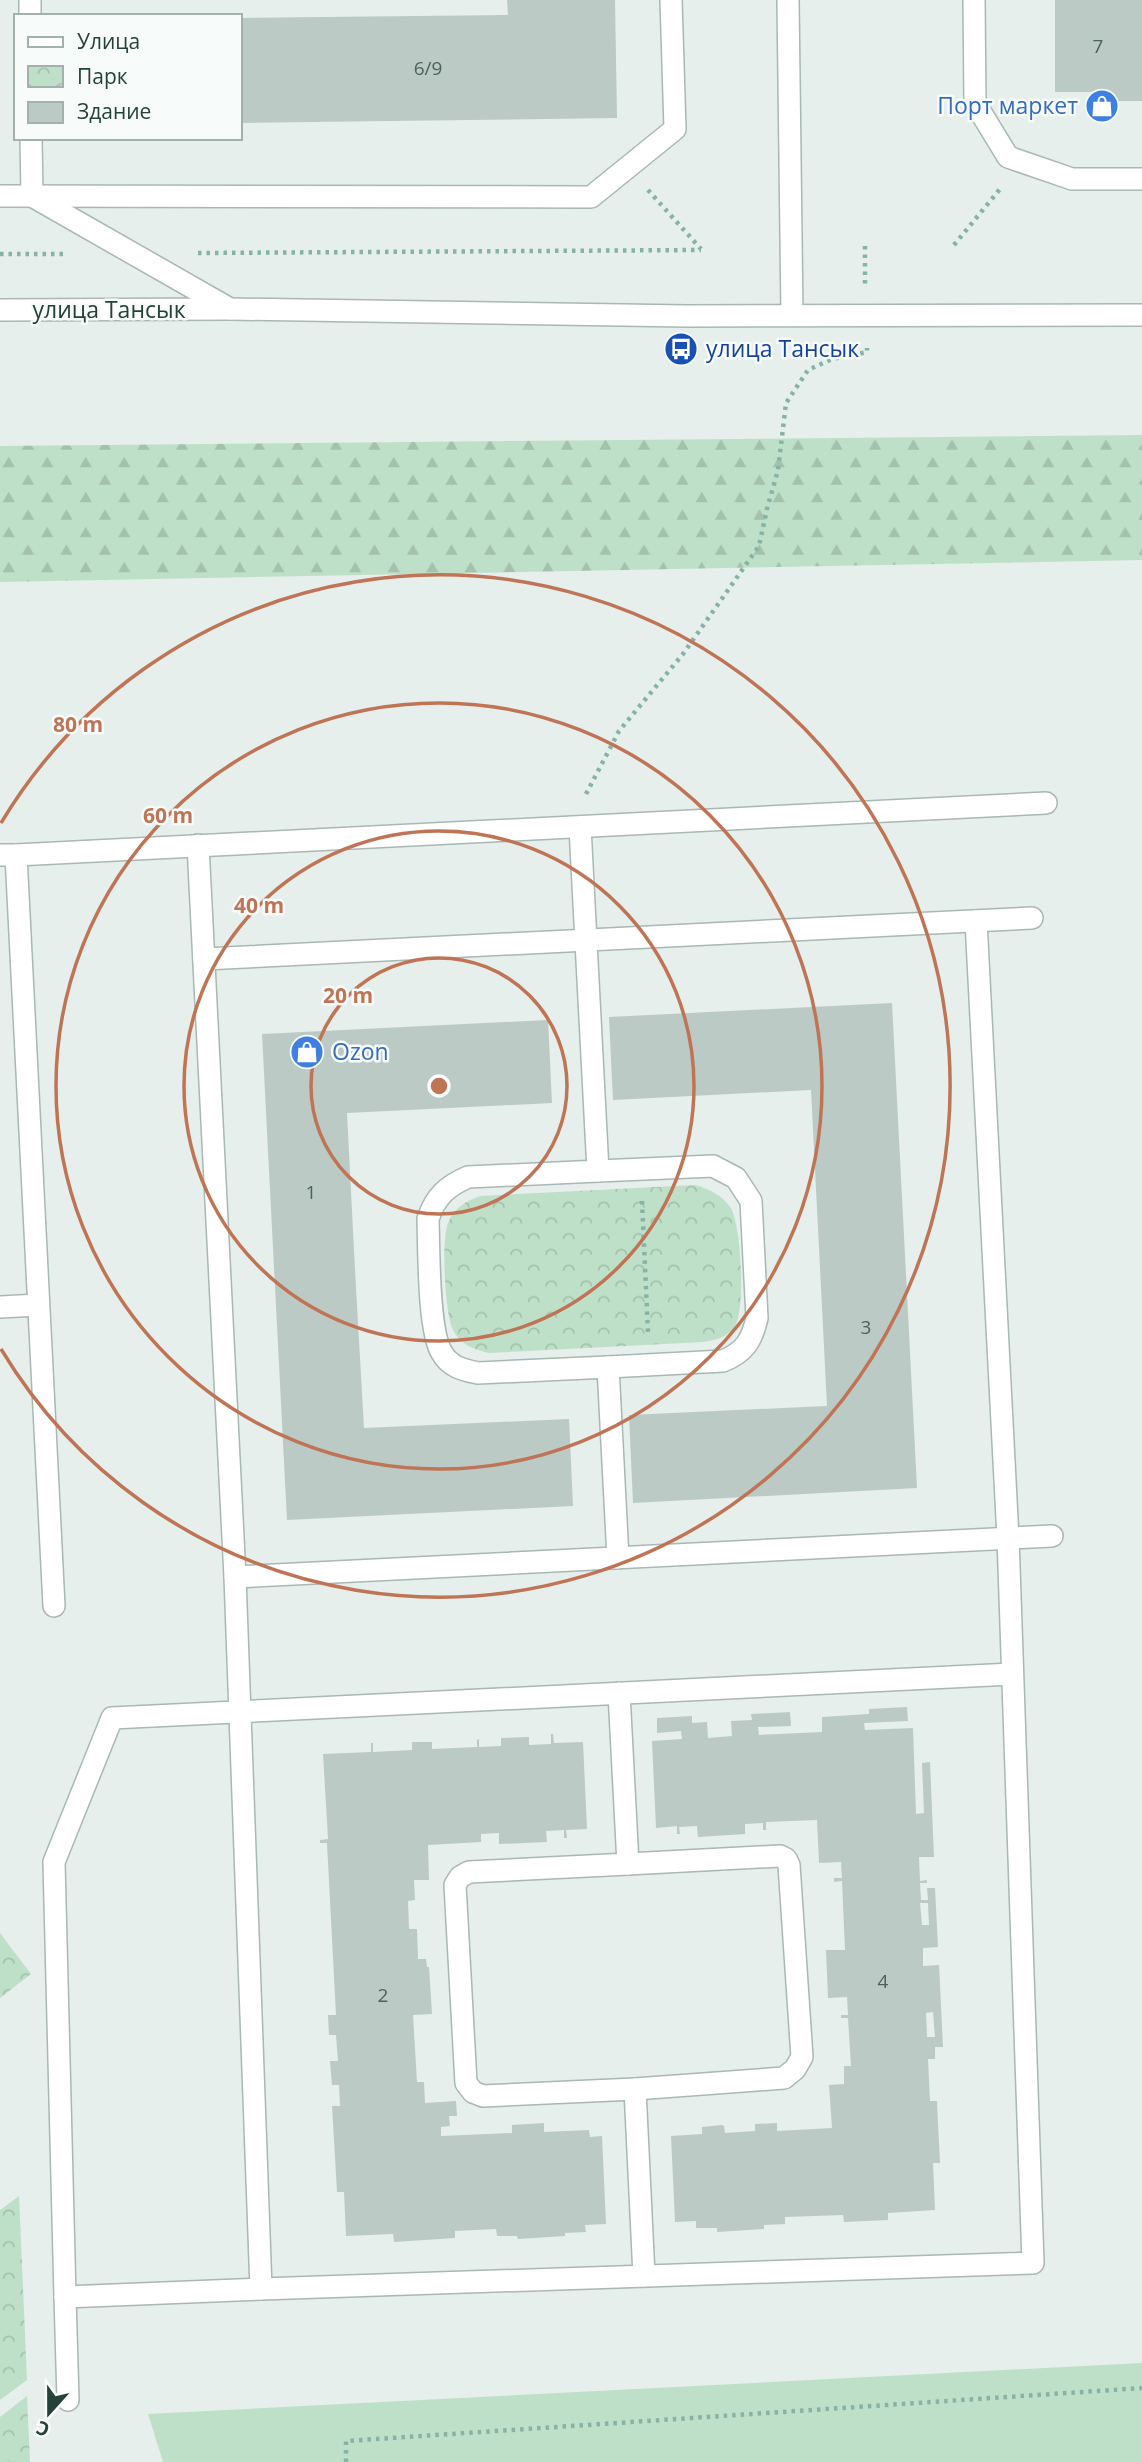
<svg xmlns="http://www.w3.org/2000/svg" width="1142" height="2462" font-family="'Open Sans',sans-serif">
<style>
.green{fill:#bfe0c8}
.forest{fill:url(#forest-firs)}
.park{fill:url(#park-crowns)}
.building{fill:#bbcac4;fill-rule:evenodd}
.lines{fill:none;stroke-linecap:round;stroke-linejoin:round}
.lane-casing{stroke:#a8b8b2;stroke-width:24}
.street-casing{stroke:#a8b8b2;stroke-width:24}
.path{stroke:#86b3a5;stroke-width:4.5;stroke-dasharray:3.5 5;stroke-linecap:butt}
.lane{stroke:#fff;stroke-width:21}
.street{stroke:#fff;stroke-width:21}
.ring{fill:none;stroke:#c07456;stroke-width:3.5}
.labels{text-anchor:middle;stroke-width:5;stroke-linejoin:round;paint-order:stroke}
.number-label{font-size:19px;fill:#4a645c}
.shop-label{font-size:23px;fill:#366cbe;stroke:#f7fbf9;text-anchor:end}
.street-label{font-size:23px;fill:#24423a;stroke:#f7fbf9}
.transit-label{font-size:23px;fill:#164399;stroke:#f7fbf9;text-anchor:start}
.centre{fill:#c07456;stroke:#f7fbf9;stroke-width:3.5}
.ring-label{font-size:21px;text-anchor:middle;font-weight:bold;fill:#c07456;stroke:#f7fbf9;stroke-width:5;stroke-linejoin:round;paint-order:stroke}
</style>
<defs>
<pattern id="forest-firs" width="22" height="20" patternUnits="userSpaceOnUse" patternTransform="scale(1.75)"><rect width="22" height="20" fill="#bfe0c8"/><path d="M5 1l3.5 6h-7zM16 11l3.5 6h-7z" fill="#a4c1ad"/></pattern>
<pattern id="park-crowns" width="20" height="18" patternUnits="userSpaceOnUse" patternTransform="scale(1.75)"><rect width="20" height="18" fill="#bfe0c8"/><path d="M2 6a3 3 0 1 1 6 0M12 15a3 3 0 1 1 6 0" fill="none" stroke="#a4c1ad"/></pattern>
</defs>
<rect width="100%" height="100%" fill="#e6efeb"/>
<path class="green" d="M1142,2363V2462H163L148,2414Z"/>
<path class="forest" d="M1142,435V560L0,582V446Z"/>
<g class="park">
<path d="M695,1185C709,1189 722,1195 731,1208C741,1226 746,1308 735,1326C727,1338 716,1340 703,1342L489,1353C474,1350 460,1344 453,1330C445,1315 441,1239 448,1223C454,1208 466,1201 480,1196Z"/>
<path d="M0,1933L31,1974L0,1998Z"/>
<path d="M19,2196L27,2380L0,2400V2210Z"/>
<path d="M27,2396L30,2462H0V2417Z"/>
</g>
<g class="building">
<path d="M507,0H615L617,118L240,123V18L508,15Z"/>
<path d="M1055,0H1142V101H1106V92H1055Z"/>
<path d="M892,1003L917,1488L633,1503L629,1415L827,1406L811,1090L613,1100L609,1017Z"/>
<path d="M548,1020L552,1103L347,1113L355,1270L364,1428L569,1419L573,1506L287,1520L262,1034Z"/>
<path d="M907,1707L908,1721L864,1723L865,1730L913,1728L916,1814L924,1813L922,1763L930,1762L934,1857H919L920,1881L927,1880V1883H920L921,1900H928L927,1888H935L938,1947L923,1948V1966L939,1965L943,2047H935V2059H928L930,2101H937V2103L940,2163H933L935,2210L888,2213V2220L844,2222L843,2215L785,2217V2224L764,2225V2229L717,2232V2228H696V2221L675,2222L671,2136L702,2134V2127L722,2125L724,2126L725,2133L755,2131V2124L777,2123V2131L832,2128L829,2085L844,2084V2066H851L848,2018H841V2015H848L847,1997L828,1998L826,1950H845L842,1881L834,1882V1878H842L841,1862L819,1863L817,1820L766,1822V1830H763V1823L745,1824V1834L698,1837L697,1826L679,1827L680,1834H677V1826L656,1828L652,1741L682,1739L681,1731L657,1733V1718L692,1716V1723L707,1722L708,1738L732,1736L731,1721L752,1720L751,1714L790,1712L791,1726L758,1727L759,1735L822,1732V1717L869,1714V1709ZM920,1903H928L929,1925H922ZM933,2012L935,2037H927L926,2013Z"/>
<path d="M551,1734H553L554,1743L583,1742L587,1829L566,1830L567,1838H564V1830L546,1831L547,1842L499,1844V1833L481,1834V1842L428,1845L429,1880H414L415,1900L408,1901L409,1929H417L418,1959H426L427,1967H429L432,2014L413,2015L417,2082H424L425,2103L456,2101L457,2116H449L450,2126L441,2127V2136L512,2133V2125L544,2123V2132L589,2130L590,2137L602,2136L606,2224L585,2225L586,2232L565,2233V2236L518,2239L517,2236H497L496,2229L455,2231V2238L394,2242L393,2234L346,2236L344,2192H337L332,2106H340L339,2085H332L330,2061H338L336,2035H329L328,2015H336L327,1843H320V1840L328,1839L323,1754L371,1752V1743H373V1752L412,1750V1742H432V1749L477,1747V1740L479,1739V1747L501,1746V1738L529,1737V1745L551,1744Z"/>
</g>
<g class="lines">
<defs>
<g id="lane">
<path d="M30,0V16"/>
<path d="M974,0L975,103L1008,157L1072,179H1142"/>
<path d="M31,138L32,196L230,309"/>
<path d="M0,196L591,197L675,129L671,0"/>
<path d="M580,827L598,1171L468,1177C447,1186 435,1197 428,1219C429,1248 428,1332 442,1353C450,1367 463,1370 478,1373L608,1367L618,1558"/>
<path d="M198,845L235,1577L261,2289L1033,2263L1008,1538L976,921"/>
<path d="M204,959L1032,918"/>
<path d="M598,1171L713,1166L736,1178L751,1201L757,1318C752,1340 745,1352 723,1361L608,1367"/>
<path d="M0,1307L38,1305"/>
<path d="M235,1577L1052,1536"/>
<path d="M54,1606L16,855L1046,803"/>
<path d="M619,1693L628,1864L469,1872L460,1877L455,1885L466,2083L473,2092L483,2096L635,2089L644,2276"/>
<path d="M628,1864L780,1856L786,1859L789,1865L802,2057L795,2069L784,2078L635,2089"/>
<path d="M261,2289L65,2297L54,1862L112,1718L1012,1674"/>
<path d="M65,2297L68,2400"/>
</g>
<g id="street">
<path d="M788,0L792,315"/>
<path d="M0,310L230,309L687,316L1142,315"/>
<path d="M0,855H16"/>
</g>
</defs>
<use href="#lane" class="lane-casing"/>
<use href="#street" class="street-casing"/>
<g class="path">
<path d="M648,190L701,249"/>
<path d="M954,245L1000,189"/>
<path d="M865,246V284"/>
<path d="M198,253L701,250"/>
<path d="M0,254H63"/>
<path d="M586,794L619,731L683,654L759,546L767,509L778,470L786,403L808,370L832,359L867,352V348"/>
<path d="M642,1201L648,1332"/>
<path d="M346,2462V2441L1142,2388"/>
</g>
<use href="#lane" class="lane"/>
<use href="#street" class="street"/>
</g>
<g class="ring">
<circle cx="439" cy="1086" r="128"/>
<circle cx="439" cy="1086" r="255"/>
<circle cx="439" cy="1086" r="383"/>
<path d="M1 823A511 511 0 1 1 1 1349"/>
</g>
<defs>
<symbol id="shop-disc" viewBox="-11 -11 22 22"><circle r="9.5" fill="#3f7fe0" stroke="#f7fbf9"/><path d="M-5-2.5h2.3a2.7 3.5 0 0 1 5.4 0H5L5.5 6h-11ZM-1.5-2.5h3a1.5 2.3 0 0 0-3 0Z" fill="#fff"/></symbol>
<symbol id="bus-disc" viewBox="-11 -11 22 22"><circle r="9.5" fill="#1a4fb4" stroke="#f7fbf9"/><path d="M-5-6H5V4H4V6H2V4H-2V6H-4V4H-5ZM-3.5-4V0h7V-4ZM-3.5 1.2v1.5H-2V1.2ZM2 1.2v1.5H3.5V1.2Z" fill="#fff"/></symbol>
</defs>
<g fill-rule="evenodd">
<use href="#shop-disc" x="1083" y="87" width="38" height="38"/>
<use href="#bus-disc" x="662" y="330" width="38" height="38"/>
<use href="#shop-disc" x="288" y="1033" width="38" height="38"/>
</g>
<g class="labels">
<g class="number-label">
<text x="1098" y="53">7</text>
<text x="428" y="75">6/9</text>
<text x="311" y="1199">1</text>
<text x="866" y="1334">3</text>
<text x="883" y="1988">4</text>
<text x="383" y="2002">2</text>
</g>
<g class="shop-label">
<text x="1078" y="114">Порт маркет</text>
<text x="332" y="1060" text-anchor="start">Ozon</text>
</g>
<g class="street-label">
<text x="109" y="318">улица Тансык</text>
</g>
<g class="transit-label">
<text x="706" y="357">улица Тансык</text>
</g>
</g>
<circle cx="439" cy="1086" r="10" class="centre"/>
<g class="ring-label">
<text x="78" y="732">80 m</text>
<text x="168" y="823">60 m</text>
<text x="259" y="913">40 m</text>
<text x="348" y="1003">20 m</text>
</g>
<rect x="14" y="14" width="228" height="126" fill="#f7fbf9" stroke="#a3b1ad" stroke-width="2"/>
<rect x="28" y="37" width="35" height="10" fill="#ffffff" stroke="#a3b1ad" stroke-width="2"/>
<text x="77" y="49" font-size="21" fill="#24423a">Улица</text>
<rect x="28" y="66" width="35" height="21" fill="url(#park-crowns)" stroke="#a3b1ad" stroke-width="2"/>
<text x="77" y="84" font-size="21" fill="#24423a">Парк</text>
<rect x="28" y="102" width="35" height="21" fill="#bbcac4" stroke="#a3b1ad" stroke-width="2"/>
<text x="77" y="119" font-size="21" fill="#24423a">Здание</text>
<g transform="translate(49 2413) rotate(201)" stroke="#f7fbf9" stroke-width="5" paint-order="stroke">
<path d="M0-5L12 26L0 18L-12 26Z" fill="#24423a"/>
<text y="-10" font-size="19" font-weight="bold" text-anchor="middle" fill="#24423a">С</text>
</g>
</svg>
